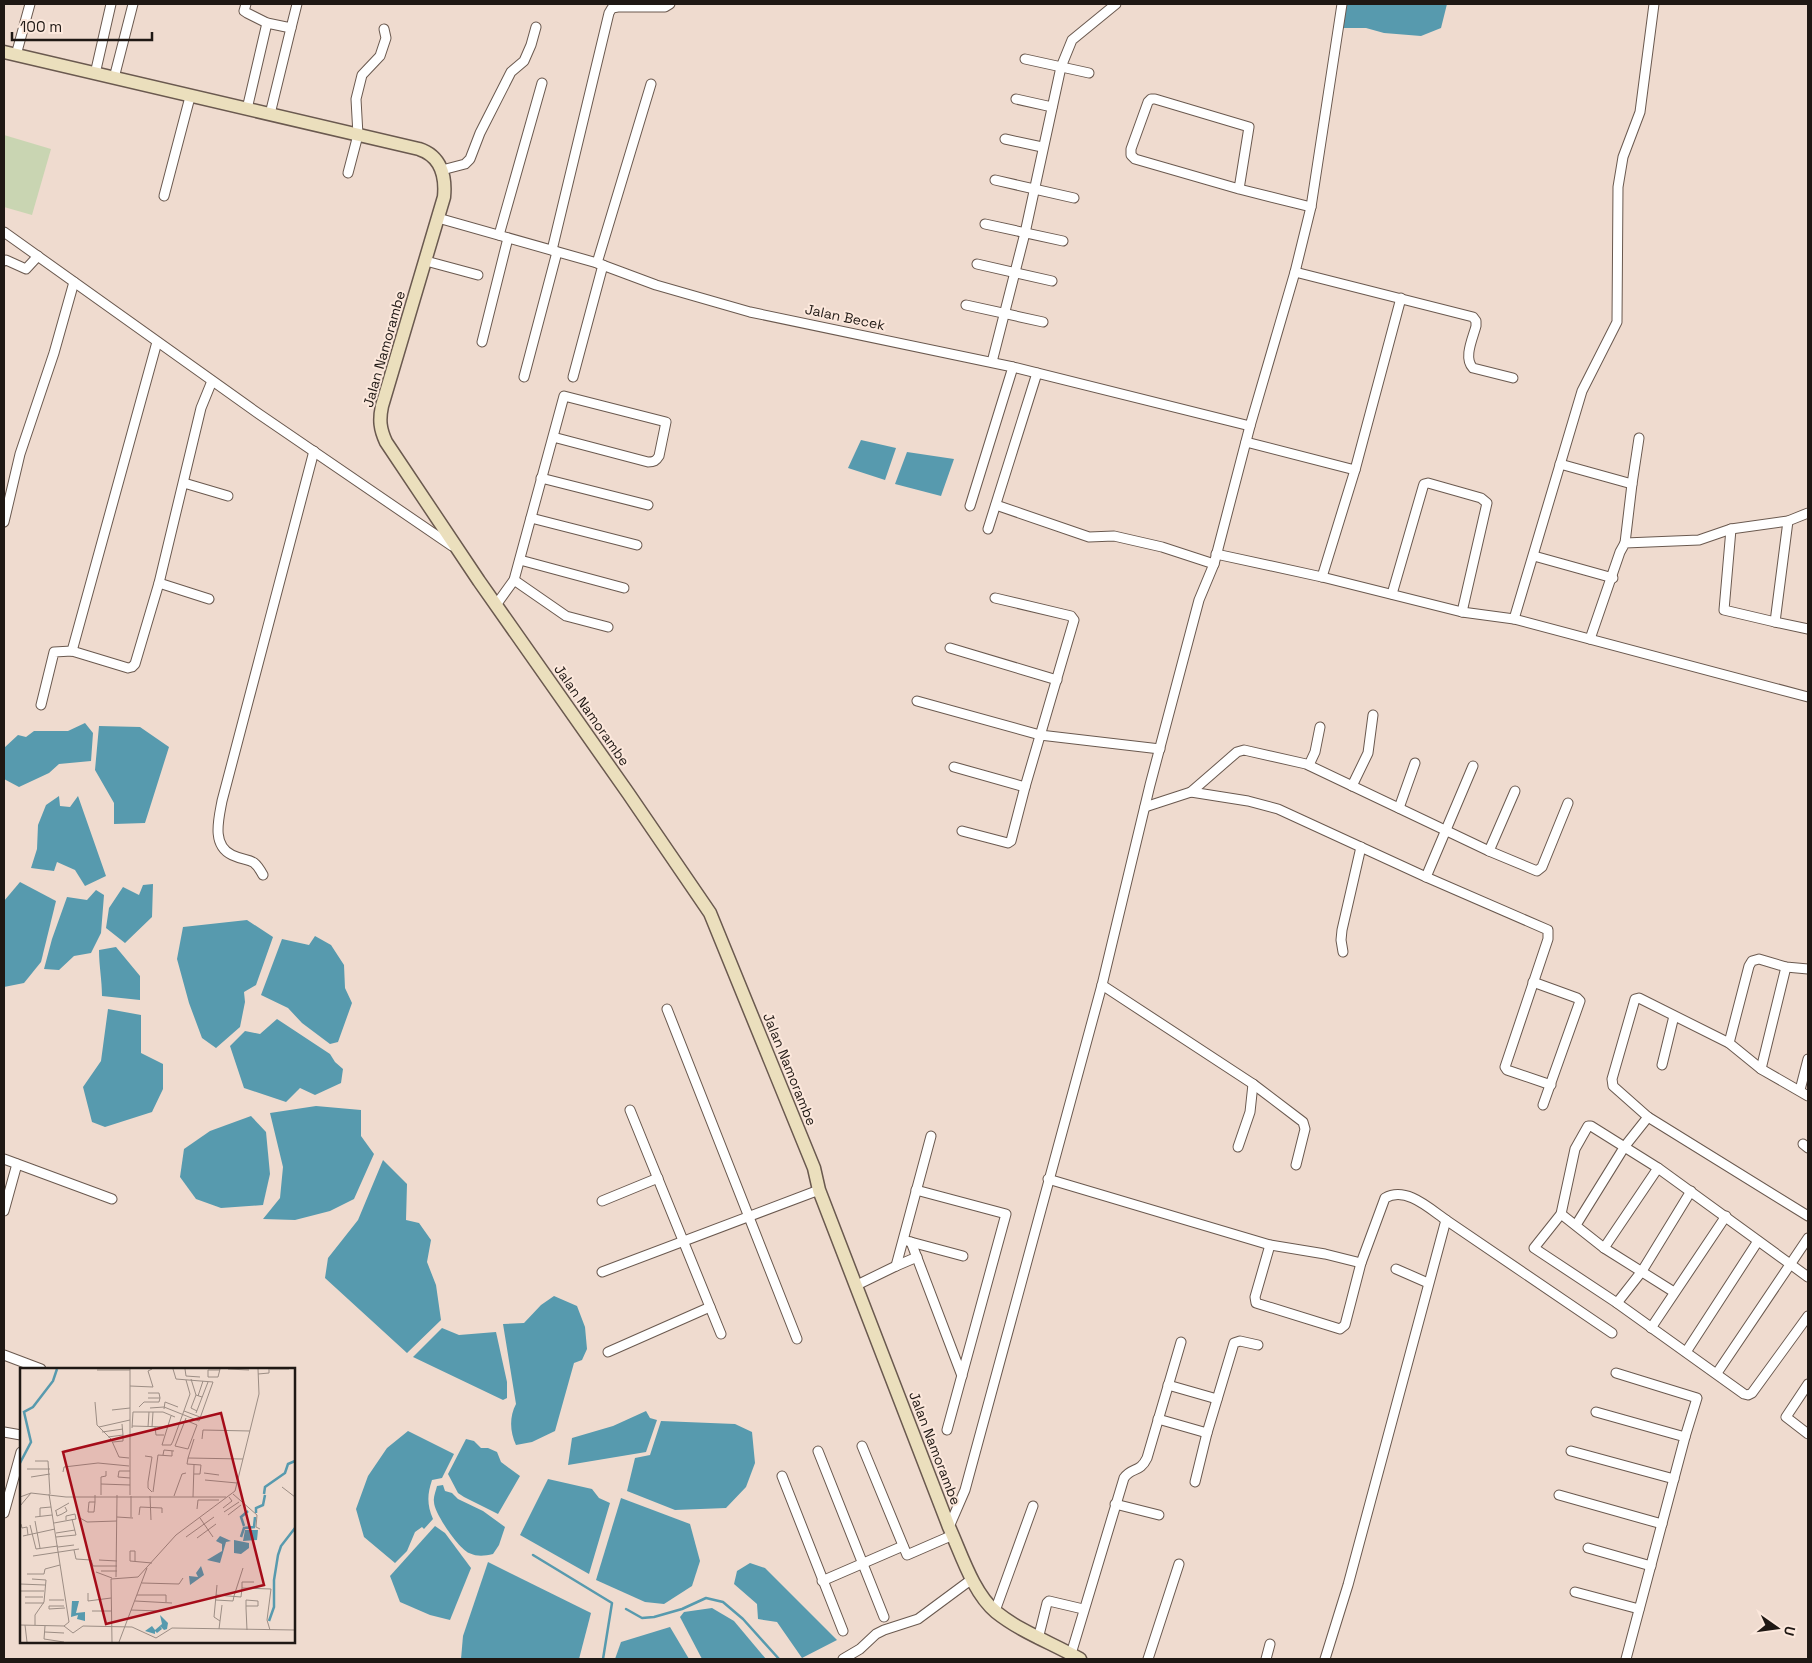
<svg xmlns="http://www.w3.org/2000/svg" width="1812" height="1663" font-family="'Space Grotesk',sans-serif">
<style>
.green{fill:#c9d5b2}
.water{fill:#579aae}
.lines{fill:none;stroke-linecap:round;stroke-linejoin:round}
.stream{stroke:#579aae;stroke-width:2.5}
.street-casing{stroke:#6a594f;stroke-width:11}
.secondary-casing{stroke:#6a594f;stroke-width:15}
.street{stroke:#fff;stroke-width:9}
.secondary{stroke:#ebdfbd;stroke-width:12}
.labels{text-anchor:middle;stroke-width:4;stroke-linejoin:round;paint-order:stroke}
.street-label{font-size:14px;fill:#1f1814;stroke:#fce8dc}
.inset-river{fill:none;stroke:#579aae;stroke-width:2.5}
.inset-road{fill:none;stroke:#9c8d84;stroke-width:1}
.view{fill:#a50c19;fill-opacity:0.15;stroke:#a50c19;stroke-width:2.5}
.inset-edge{fill:none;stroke:#1f1814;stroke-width:2.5}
</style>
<rect width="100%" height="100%" fill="#efdbcf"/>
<path class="green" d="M4,135L51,149L32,215L4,207Z"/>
<g class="water">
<path d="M1346,4H1447L1441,28L1421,36L1384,33L1366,28H1343Z"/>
<path d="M861,440L896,448L885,480L848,468Z"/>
<path d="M907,452L954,459L941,496L895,484Z"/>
<path d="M85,723L93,733L91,761L59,764L49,773L19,787L4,779V748L18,735L26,737L34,731H68Z"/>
<path d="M99,726L140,727L169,747L145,823L114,824V803L95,770Z"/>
<path d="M59,796L60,806L70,807L78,796L106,876L85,886L75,870L57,862L54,871L31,868L37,849L38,825L46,805Z"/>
<path d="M20,882L56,901L41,962L24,983L4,987V901Z"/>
<path d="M153,884L152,917L125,943L106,928L109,908L123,887L139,895L143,885Z"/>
<path d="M96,890L104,895L101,933L91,953L74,956L59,970L44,969L52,939L67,897L87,900Z"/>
<path d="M247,920L273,937L256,985L244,992L245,1002L240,1027L216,1048L202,1038L189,1003L177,959L183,927Z"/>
<path d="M315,936L331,945L344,965L345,988L352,1003L338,1042L330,1044L302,1023L288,1008L261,995L282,939L309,945Z"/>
<path d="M116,947L140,976V1000L102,996C102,980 99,966 99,950Z"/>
<path d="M108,1009L141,1015V1053L163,1064V1089L152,1112L105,1127L92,1122L83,1087L101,1061Z"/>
<path d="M277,1019L330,1054L335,1062L343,1069L341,1083L315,1095L300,1088L286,1102L244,1088L230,1046L245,1031L260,1034Z"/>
<path d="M316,1106L361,1110V1136L374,1154L354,1199L330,1211L295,1220L263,1219L280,1198L283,1167L270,1113Z"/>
<path d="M251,1116L266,1132L270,1174L263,1205L221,1208L196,1199L180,1177L184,1149L210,1131Z"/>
<path d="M383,1160L407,1184L406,1220L419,1223L431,1240L427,1262L436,1285L441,1320L407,1353L325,1278L328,1258L358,1220Z"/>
<path d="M554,1296L577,1306L585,1327L587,1349L582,1360L574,1363L555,1431L532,1442L516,1445C510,1432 509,1417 516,1404L503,1324L524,1323L541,1305Z"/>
<path d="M442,1328L459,1335L496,1332L507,1382V1398L503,1400L413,1357Z"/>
<path d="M646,1411L650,1418L657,1420L646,1452L568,1465L572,1438L613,1426Z"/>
<path d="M661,1421L735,1424L752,1432L755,1463L746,1487L726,1508L675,1510L627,1491L635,1458L650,1455Z"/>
<path d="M408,1431L454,1454L442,1478L432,1480C427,1495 427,1505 433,1519L424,1529L422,1527L415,1532L407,1551L395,1563L364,1537L356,1509L368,1476L387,1448Z"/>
<path d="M466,1439L474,1441L481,1448H488L497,1452L501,1462L520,1476L498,1514L464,1497L458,1493L448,1474Z"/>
<path d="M548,1479L592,1489L599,1498L610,1503L589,1574L520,1535Z"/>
<path d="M443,1485L445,1491L452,1493L458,1499L483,1511L505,1527L499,1545L493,1554C484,1556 478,1557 469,1553C459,1549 434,1513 434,1502C433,1497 436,1491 437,1486Z"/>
<path d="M621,1498L690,1524L700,1561L692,1586L664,1604L645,1602L596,1580Z"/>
<path d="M435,1526L445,1533L471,1568L450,1620L430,1615L400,1602L390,1576Z"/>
<path d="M488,1562L591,1613L579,1659H461L463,1636Z"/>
<path d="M750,1563L765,1568L837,1640L802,1658L777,1622L758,1619L757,1604L734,1584L737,1571Z"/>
<path d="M712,1608L734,1621L766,1659H702L680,1617L684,1612Z"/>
<path d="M670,1627L689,1659H615L621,1642Z"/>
</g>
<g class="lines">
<g class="stream">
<path d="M533,1555L612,1603L603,1659"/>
<path d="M626,1609L642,1618L654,1617L682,1609L706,1598L723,1602L743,1619L779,1659"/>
</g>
<defs>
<g id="street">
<path d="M246,4L244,11L247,13L267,23L291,28L297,4"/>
<path d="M16,55L30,4"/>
<path d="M1025,59L1089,73"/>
<path d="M95,74L111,4"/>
<path d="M114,78L133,4"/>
<path d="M1016,99L1052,107"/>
<path d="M247,109L267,23"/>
<path d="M270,114L291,28"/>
<path d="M1005,139L1042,147"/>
<path d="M442,170L465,164L470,159L480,133L511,72L524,61L531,45L536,27"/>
<path d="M348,173L358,135L356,99L362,75L380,56L386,38L384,29"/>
<path d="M995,180L1074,198"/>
<path d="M1239,189L1249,127L1155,99H1151L1148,102L1131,149V155L1135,159L1239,189L1311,207"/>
<path d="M164,196L190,97"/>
<path d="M438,218L597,263L656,285L750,312L1013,367L1250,426"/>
<path d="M985,224L1063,241"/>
<path d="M4,232L259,414L452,546"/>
<path d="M499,235L542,83"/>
<path d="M552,250L609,13L612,8L618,7H665L670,4"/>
<path d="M4,261L6,260L26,269L38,256"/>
<path d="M426,261L478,275"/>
<path d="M597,263L651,84"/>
<path d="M977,264L1052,281"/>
<path d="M1295,272L1473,317L1476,321V326C1473,338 1463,358 1473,368L1513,378"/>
<path d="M966,305L1043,322"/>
<path d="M482,342L508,238"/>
<path d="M992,362L1025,233L1061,67L1072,40L1116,4"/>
<path d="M524,377L557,252"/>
<path d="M573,377L603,265"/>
<path d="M1246,442L1355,470"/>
<path d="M1560,464L1632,484"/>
<path d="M541,478L648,505"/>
<path d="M184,483L228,496"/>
<path d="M996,505L1089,537L1114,536L1162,547L1214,564"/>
<path d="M970,506L1013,367"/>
<path d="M531,518L637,545"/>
<path d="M1788,521L1775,622L1808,629"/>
<path d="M4,522L20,454L54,353L74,282"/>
<path d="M988,529L1037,373"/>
<path d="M1731,529L1724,610L1775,622"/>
<path d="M1625,543L1632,484L1639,438"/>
<path d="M1216,554L1322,577L1462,612L1514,619L1808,697"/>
<path d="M1534,556L1613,578"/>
<path d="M520,560L624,588"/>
<path d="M1322,577L1355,470L1401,298"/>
<path d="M514,580L566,616L608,627"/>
<path d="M159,583L209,599"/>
<path d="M1392,594L1423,487L1424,484L1428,483L1481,498L1487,503L1462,612"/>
<path d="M496,605L514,580L564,396L666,422L659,456C656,461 654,462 648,462L553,437"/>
<path d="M1514,619L1582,391L1617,322L1618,187L1623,157L1640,112L1654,4"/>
<path d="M1590,639L1620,552L1625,543L1699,540L1731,529L1788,521L1808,513"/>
<path d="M950,648L1057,680"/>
<path d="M72,651L157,342"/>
<path d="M917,701L1040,735L1160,749"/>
<path d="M41,705L54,652L72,651L128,668L132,667L135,664L159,583L201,408L212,381"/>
<path d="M1309,765L1315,752L1320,727"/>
<path d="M954,767L1025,787"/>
<path d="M1352,786L1368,753L1373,715"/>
<path d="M1191,792L1248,801L1278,809L1426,877L1548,930V939L1505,1067L1507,1070L1551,1085"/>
<path d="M1145,807L1191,792L1237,752L1244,750L1306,764L1489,851L1537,871L1542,867L1568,803"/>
<path d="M1399,808L1415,763"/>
<path d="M962,831L1008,843L1011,841L1025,787L1074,620L1071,616L995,598"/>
<path d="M1489,851L1515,791"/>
<path d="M263,875C252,855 249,863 232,855C211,845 219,818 222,801L314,451"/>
<path d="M1426,877L1473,766"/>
<path d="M1343,952L1341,940L1342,930L1361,847"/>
<path d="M1533,982L1577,998L1580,1001L1543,1105"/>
<path d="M1102,985L1253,1084L1303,1122L1305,1129L1296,1165"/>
<path d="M667,1009L797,1339"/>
<path d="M1729,1043L1749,966L1752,961L1759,959L1786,967L1808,969"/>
<path d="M1662,1065L1674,1016"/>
<path d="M1761,1069L1786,967"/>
<path d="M1800,1090L1808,1059"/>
<path d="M1808,1096L1761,1069L1729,1043L1639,998L1635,999L1612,1079L1613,1086L1648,1117L1808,1216"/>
<path d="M630,1110L721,1334"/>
<path d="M1803,1144L1808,1148"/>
<path d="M1238,1147L1250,1112L1253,1084"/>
<path d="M4,1159L112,1199"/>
<path d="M1048,1179L1270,1245L1325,1254L1361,1263"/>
<path d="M916,1190L1006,1214L947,1430"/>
<path d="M602,1201L658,1178"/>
<path d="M4,1211L17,1164"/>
<path d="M1561,1214L1604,1248L1674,1292"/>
<path d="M1446,1220L1612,1333"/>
<path d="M1576,1225L1625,1146L1648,1117"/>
<path d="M907,1241L963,1256"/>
<path d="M911,1242L962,1376"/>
<path d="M1270,1245L1255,1297L1256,1303L1340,1329L1345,1325L1361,1263L1385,1198C1406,1186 1429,1208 1446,1220L1348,1585L1325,1659"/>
<path d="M1604,1248L1658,1168"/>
<path d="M896,1266L931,1136"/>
<path d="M1396,1269L1428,1283"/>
<path d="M602,1272L819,1190"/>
<path d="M1808,1277L1658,1168L1591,1126H1588L1575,1149L1561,1214L1534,1248L1617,1303L1744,1394L1748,1395L1752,1393L1808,1316"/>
<path d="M857,1285L896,1266L917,1257"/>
<path d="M1617,1303L1642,1271L1691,1191"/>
<path d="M1651,1328L1726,1216"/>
<path d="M608,1352L710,1307"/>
<path d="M1686,1352L1758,1241"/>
<path d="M4,1355L41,1369"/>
<path d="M1616,1373L1697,1398L1685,1437"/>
<path d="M1717,1373L1808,1238"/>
<path d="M1808,1384L1786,1417L1808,1434"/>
<path d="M1168,1385L1217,1399"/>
<path d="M1596,1412L1685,1437L1626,1659"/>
<path d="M1158,1419L1207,1433"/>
<path d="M4,1432L21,1435"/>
<path d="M862,1446L907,1555L953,1535"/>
<path d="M818,1451L884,1617"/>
<path d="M1571,1451L1674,1479"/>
<path d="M782,1476L843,1631"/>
<path d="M1195,1482L1207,1433L1234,1343L1240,1341L1258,1345"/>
<path d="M1559,1495L1662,1524"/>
<path d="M1115,1504L1159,1515"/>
<path d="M4,1513L21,1452"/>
<path d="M949,1527L965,1490L1102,985L1150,785L1199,600L1214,564L1250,426L1295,272L1311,207L1342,4"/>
<path d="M1588,1548L1651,1566"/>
<path d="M822,1581L903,1546"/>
<path d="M1575,1592L1639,1609"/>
<path d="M995,1611L1033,1506"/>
<path d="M1038,1639L1047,1603L1049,1601L1083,1609"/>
<path d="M1071,1654L1124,1478C1131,1467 1140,1473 1147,1458L1181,1342"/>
<path d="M843,1659L860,1649L876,1634L884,1630L918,1619L972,1579"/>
<path d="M1148,1659L1179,1564"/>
<path d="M1266,1659L1270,1644"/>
</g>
<path id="secondary" d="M4,52L419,149C441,156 446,176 444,197L382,406C379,420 380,429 386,442L479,581L628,793L710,913L814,1168L819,1190L949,1527C961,1553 973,1593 996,1612C1021,1632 1052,1643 1080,1659"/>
</defs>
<use href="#street" class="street-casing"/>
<use href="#secondary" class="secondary-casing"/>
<use href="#street" class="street"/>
<use href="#secondary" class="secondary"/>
</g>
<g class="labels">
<g class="street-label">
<text transform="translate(845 317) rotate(12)" y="5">Jalan Becek</text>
<text transform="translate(384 349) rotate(-74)" y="5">Jalan Namorambe</text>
<text transform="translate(592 715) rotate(55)" y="5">Jalan Namorambe</text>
<text transform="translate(790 1069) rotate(68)" y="5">Jalan Namorambe</text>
<text transform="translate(935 1448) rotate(69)" y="5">Jalan Namorambe</text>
</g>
</g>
<g transform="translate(20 1368)">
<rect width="275" height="275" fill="#efdbcf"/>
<path d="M225,162H238L237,172L223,173ZM200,168L211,173L206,174L200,195L187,192L202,183V176L196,173ZM214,172L229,175V180L221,186L214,185ZM181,198L184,207L170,217L169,208L178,209L176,205ZM52,233H59L56,245L65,244V253L57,251L58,247L51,249ZM140,247L148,255L147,261L144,262L140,258L142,261L137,265L135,263V266L125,263L132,258L135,262L142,256Z" fill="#579aae"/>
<path class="inset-river" d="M0,95L11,74L4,44L13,39L33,13L37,1M244,126L245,119L265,105L268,96L275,93M236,145V140L243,137L245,127M224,158L221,149L228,143M221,169L224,160L234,159L235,149M249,253L254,239V212L258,187L261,178L275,160"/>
<path class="inset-road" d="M165,1L166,8L180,9M208,1L229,2M250,1H269M77,2H110M200,2H188V9H198L200,1M238,6L249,5V1M171,11L176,27L182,29M110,18L133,19L128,3L132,1M128,25H139L140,30M176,27L171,40L177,43M178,28L183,13M75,34L77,57L91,71L99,89L109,90M119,39L124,34H139L140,30H128M130,40L144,39L179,53L193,14L156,11L153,1M144,41L145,34L158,39M92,42L110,40M164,43L180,49M176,45L188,14M151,48L142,77H151L153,73L170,26L166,12M165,52L177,57L168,81L155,78L166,50M112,58L147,59M79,59L110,52M128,59L129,44M132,59L133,44M135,59L136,67H144M112,60L113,44H143L155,49M82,64L103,61M88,69L103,67L102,56M182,71L183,62L230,63M93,74L103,73V67M143,87L144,82L154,83M125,88L132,89L128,114V120L132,124M168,90L174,71M15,93H28L30,126M7,101H30M43,104L44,99L78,95L109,98M184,105L199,107M174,106H180L181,97L167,96L168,90L223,91M11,109L30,106M110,110L98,109L99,103H110M185,112L217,115M81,116L110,117M262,119L275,129M133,124L138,87L152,88V83M29,126L49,254L44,258M213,126L237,147L236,159L240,161M81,127V109L86,108V103M110,127V1M130,128L131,152M154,128L162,106L166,105M0,129L11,125L46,129H206M173,129L174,97M75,134H69L68,144H74L75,134V127M0,138L11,125M203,140L212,133L209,129M177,141L178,132H199M35,143L49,135M36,143L37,148L42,146L47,143L45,139M204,144L219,134M119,147L120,139L142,140V145M208,147L221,137M20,148V140L31,139M15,149L32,147M97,149L113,150M111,149V128M60,150L67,154L97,153M180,150L193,169M15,153L20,180M34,155L56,151L55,146L46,148V152M1,156L2,160L7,159L8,167M10,157L16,181L38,178M36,165L55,162M3,168L35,161M36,169L56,167L52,151M166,169L194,149M177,170L196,156M38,179L54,177M54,182L56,191L71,192L73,198H97M13,188L59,181M79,192L97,193M115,193V183H110V193L132,195M81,203H97M76,204L92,210M7,206H24L25,201L40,197M96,209L97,127M12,211L26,212L24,234L15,247V257M122,215L159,216L163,210M0,216L25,217M197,217L194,249L200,253M222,220V214H234M1,223H24M68,225V233L91,230M117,227H146V234M196,227L221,229L222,220L251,221L247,252L250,262M214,228L223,200M5,229H23M29,232H44M196,232L213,233L214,228M115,233L152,235M5,235H24M226,238H238V233L226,232V240L227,262M29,241V238H44M29,241L45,240M111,242L140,243M72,243H91M0,257L44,258L53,265L63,258L112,259L136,270L152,260L275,262M5,257L7,274M25,258L24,271L44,274M199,261L202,237M25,264L44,265M92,274L91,211L118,209L156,167L215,123L239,26L238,1M99,274L127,200"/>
<path class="view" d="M201,45L244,217L86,256L43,84Z"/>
<rect width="275" height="275" class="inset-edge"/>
</g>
<rect width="1812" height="1663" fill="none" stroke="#1f1814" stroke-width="10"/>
<g transform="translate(1777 1628) rotate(104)" stroke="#fce8dc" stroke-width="4" paint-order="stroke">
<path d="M0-4L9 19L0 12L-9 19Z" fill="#1f1814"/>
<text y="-8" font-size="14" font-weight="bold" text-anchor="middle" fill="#1f1814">U</text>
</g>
<path d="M12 32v8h140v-8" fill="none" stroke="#1f1814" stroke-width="2.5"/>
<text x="20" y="32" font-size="15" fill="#1f1814" stroke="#fce8dc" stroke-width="4" paint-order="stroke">100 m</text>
</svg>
